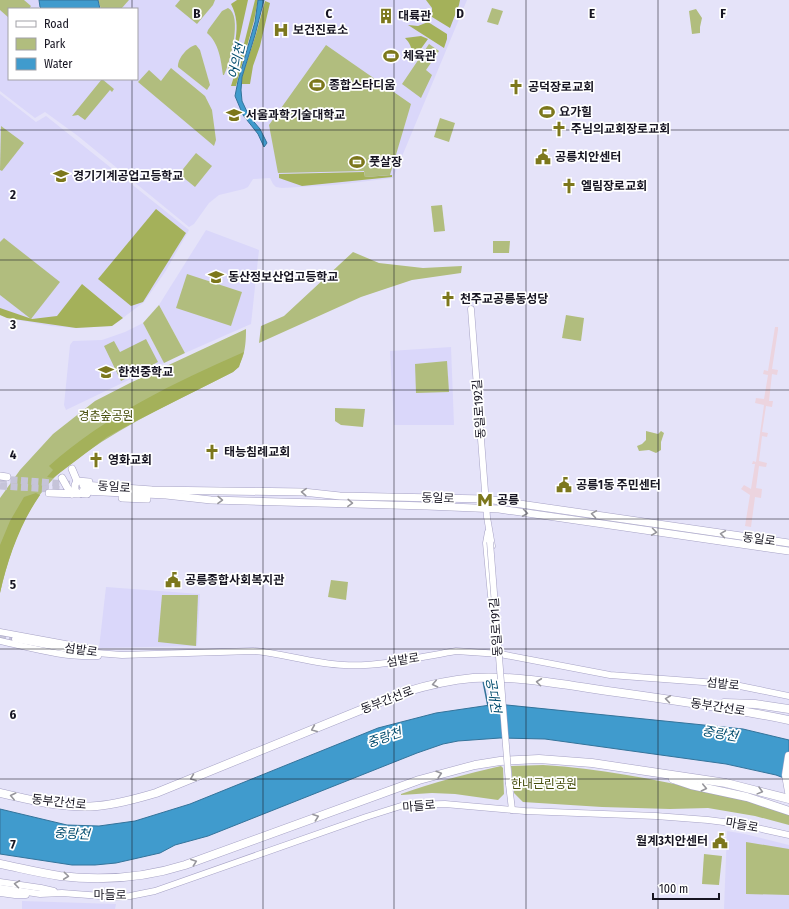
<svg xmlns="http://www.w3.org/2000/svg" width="789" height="909" font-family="'Fira Sans Condensed','Noto Sans KR',sans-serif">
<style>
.commercial{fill:#ecd4df}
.built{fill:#dad7fa;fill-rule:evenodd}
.green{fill:#b1bd7e}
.forest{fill:#a4b15a}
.water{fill:#409bcd;stroke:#34739a}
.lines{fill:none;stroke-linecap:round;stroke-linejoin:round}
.stream{stroke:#34739a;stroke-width:1.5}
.secondary-tunnel{stroke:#c6c4d9;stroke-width:6;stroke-dasharray:6 3;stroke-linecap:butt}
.primary-tunnel{stroke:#c6c4d9;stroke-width:7;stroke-dasharray:7 3.5;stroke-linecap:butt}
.secondary-casing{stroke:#a6a2c5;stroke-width:7}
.primary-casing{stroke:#a6a2c5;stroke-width:8}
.trunk-casing{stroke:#a6a2c5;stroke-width:9}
.secondary{stroke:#fff;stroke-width:6}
.primary{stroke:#fff;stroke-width:7}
.trunk{stroke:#fff;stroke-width:8}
.secondary-bridge-casing{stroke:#a6a2c5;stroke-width:7;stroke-linecap:butt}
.secondary-bridge{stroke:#fff;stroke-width:6}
.oneway{stroke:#97969c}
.grid{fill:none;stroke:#171522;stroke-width:1;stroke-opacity:0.55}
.labels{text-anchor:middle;stroke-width:3.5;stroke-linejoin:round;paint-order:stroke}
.poi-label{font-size:12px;font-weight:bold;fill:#171522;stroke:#fff;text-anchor:start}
.street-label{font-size:12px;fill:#171522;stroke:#fff}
.park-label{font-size:12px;fill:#454d0a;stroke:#fff}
.water-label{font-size:13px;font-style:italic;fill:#004b6d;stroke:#fff}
.grid-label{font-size:13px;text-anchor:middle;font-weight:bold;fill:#171522;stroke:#fff;stroke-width:3.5;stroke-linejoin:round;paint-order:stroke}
</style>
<rect width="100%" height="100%" fill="#e5e3f9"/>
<path class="commercial" d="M775,327H778V330L772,369L778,370L777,375L772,374L769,401H773L772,407L766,406L762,432L768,433L767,437L762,436L759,461L767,463L766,467L759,466L756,488L762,489L761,498L755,497L751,527L745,526L750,495L741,489L744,485L751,489L755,464H752L753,461L756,462L764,405L755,403L756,398L764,399L768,375L763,374L764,370L768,371Z"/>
<g class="built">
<path d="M0,0H467L393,178L335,185L282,188L276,187L273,184L270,178L253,179L248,187L244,189L219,195L209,203L194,224L189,227L78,136L45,112L35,118L0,91ZM9,9H137V79H9Z"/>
<path d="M0,94L36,122L46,116L189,230L165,272L144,302L112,326L76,328L51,326L7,318L0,315Z"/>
<path d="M206,230L259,250L251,324L185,353L159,305Z"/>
<path d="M143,323L164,363L66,410L64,405L70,345L73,341L102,340L125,332Z"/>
<path d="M451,347L454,425H394L390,351Z"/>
<path d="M106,587L200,594L197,646L99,648Z"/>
<path d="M727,831L745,834L789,845V909H724Z"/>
<path d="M22,901L116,904L115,909H22Z"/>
</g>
<g class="green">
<path d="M0,0H24L31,6L29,9H9V18L0,10Z"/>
<path d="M98,0H129L121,9H101Z"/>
<path d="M180,0H215L213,5L197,24L175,6Z"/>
<path d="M228,8C243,15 230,63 224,75H223C221,60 219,43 207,33L208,30L222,11Z"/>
<path d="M492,8L503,11L498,25L487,22Z"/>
<path d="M696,9L702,18L700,27V33L692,34L689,11Z"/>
<path d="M429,44L439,51L426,70L432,75L421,98L402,84Z"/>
<path d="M196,45L200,50L210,85L207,90L178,67C177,59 188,46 196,45Z"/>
<path d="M326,45L411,104L390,175L365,177L364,171L278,173L269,125Z"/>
<path d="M171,68L205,96L212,110L216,140L214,146L138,82L149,70L161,81Z"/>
<path d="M102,79L114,89L112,92L110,90L85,120L78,115L72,116Z"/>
<path d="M440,118L455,123L449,142L434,137Z"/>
<path d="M1,126L24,143L2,171L0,170Z"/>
<path d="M196,153L212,166L195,187L179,174Z"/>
<path d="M442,205L445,231L434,232L431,206Z"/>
<path d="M4,238L60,282L31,319L0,295V242Z"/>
<path d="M493,241H510L509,253H493Z"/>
<path d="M353,252L379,263L423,268L462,266L461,273L412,280L361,297L259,343L261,326L284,316Z"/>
<path d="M187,274L242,292L231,326L176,308Z"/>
<path d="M159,305L185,353L164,363L143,323Z"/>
<path d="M566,315L584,318L581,341L562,338Z"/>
<path d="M246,329C246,344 245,362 233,372C182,398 130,421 84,454C74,462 62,469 53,479C24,509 9,553 0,593V498L20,470L53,434L95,401L130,383Z"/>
<path d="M146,339L158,362L121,381L104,346L114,341L120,352Z"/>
<path d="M447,361L449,392L416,393L415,364Z"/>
<path d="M335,408L365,409L363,427L341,425L335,421Z"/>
<path d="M646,431L658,434L661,431L664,433L661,442V450L656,453L649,450L639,451L637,446L642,444L646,440Z"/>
<path d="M331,580L348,582L346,600L328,597Z"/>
<path d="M162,595H198L196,646L158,642Z"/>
<path d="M543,765C598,768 653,779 706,791C734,798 763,803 789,815V825L755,816L708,808L670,809L602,807L523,802L514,793L511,766Z"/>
<path d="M501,766L503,768L504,794L498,800L455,794L432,793L401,795V794C434,782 467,774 501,766Z"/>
<path d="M746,842L789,849V895L746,894Z"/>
<path d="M704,854L722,856L719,885L702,884Z"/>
</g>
<g class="forest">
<path d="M237,0H248L238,45L229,76L227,73C233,49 243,27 231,4Z"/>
<path d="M255,0H258L254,21L236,86H231L244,44Z"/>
<path d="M426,0H460L459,5L450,28L432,17V8Z"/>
<path d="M265,1L270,3L260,46L253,66L250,84H242V77L256,34Z"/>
<path d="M428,22L447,34V39L444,48L408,25L418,26Z"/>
<path d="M421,36L428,39L415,57L412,55C412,48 410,43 405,38Z"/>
<path d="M364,172L365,177L392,175V177L302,186L279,178V174Z"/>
<path d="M156,209L186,233L143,302L131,306L98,279Z"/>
<path d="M82,284L123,318L112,326L76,328L7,318L0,315V308L32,319L57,316Z"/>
<path d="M244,352L239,367L233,372L136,421L107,437L53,478L47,477L53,470L49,466C105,416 175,382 244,352Z"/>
<path d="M36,493L40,495C20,524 8,558 0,593V545L10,521L24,497Z"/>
</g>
<g class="water">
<path d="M39,0H98L100,9H42L40,7Z"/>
<path d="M258,0H264L255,35L242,77L241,90L242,101L249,116L260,129L267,143L264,147L258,134L243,115L235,96L238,81L255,22Z"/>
<path d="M497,704L743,729L789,740V780L776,775L726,764L545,739L500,738L458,741L443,744L417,753L208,836L175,845L160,853L116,863L95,865H72L0,854V809L67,825L99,826L135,821L190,804L378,728L436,713Z"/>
</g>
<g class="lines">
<path class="stream" d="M483,681L488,706"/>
<path class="secondary-tunnel" d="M0,637L15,639"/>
<g class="primary-tunnel">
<path d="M0,479L81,485"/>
<path d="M0,486L70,490"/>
</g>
<defs>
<g id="secondary">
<path d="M471,309L487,517L492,546"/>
<path d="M488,532L486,543L491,596"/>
<path d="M0,632L87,648"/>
<path d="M15,639L84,652L122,655L253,651C283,653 313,664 344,665C379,667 421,657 456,651L500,654L610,675L730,684L789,696"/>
<path d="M0,641C32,648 65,658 98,656"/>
<path d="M509,784L512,810"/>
<path d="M0,882L41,888L54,891"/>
<path d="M0,888L40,894L62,893L115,897L130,896L155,891L366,817L404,805L445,804L525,811L656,816L708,820L739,824L789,835"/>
<path d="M0,893L15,895H26"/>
</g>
<g id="primary">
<path d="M72,469L77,481"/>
<path d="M0,476L7,477"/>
<path d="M62,478L67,487L72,494"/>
<path d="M83,485L152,490L303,492L340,496L486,499L789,543"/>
<path d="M83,491L166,495L211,500L427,506L499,509L789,551"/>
<path d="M49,493L79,494"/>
<path d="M87,494L77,493L75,490V485L77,481L89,482"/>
<path d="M122,498L147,499"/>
</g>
<g id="trunk">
<path d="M724,703L755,704L789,709"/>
<path d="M789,756L786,775L789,792"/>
<path d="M673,779L691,785L747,797L789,811"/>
<path d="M0,793C31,800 64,809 97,806C117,804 136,799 156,793L405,692C428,685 450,680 473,678C518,675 571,686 615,692C673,700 731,708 789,720"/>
<path d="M0,864C20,868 40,873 60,876C102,881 144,878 185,865L419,780L475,765L500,761L539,759L592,763L726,783L789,799"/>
</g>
</defs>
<use href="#secondary" class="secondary-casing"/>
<use href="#primary" class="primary-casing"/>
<use href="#trunk" class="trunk-casing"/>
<use href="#secondary" class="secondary"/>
<use href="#primary" class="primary"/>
<use href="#trunk" class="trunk"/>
<defs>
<path id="secondary-bridge" d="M490,542L509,784"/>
</defs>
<use href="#secondary-bridge" class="secondary-bridge-casing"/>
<use href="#secondary-bridge" class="secondary-bridge"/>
</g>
<defs><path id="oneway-chevron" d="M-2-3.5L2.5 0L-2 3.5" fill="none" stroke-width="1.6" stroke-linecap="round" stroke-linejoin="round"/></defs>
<g class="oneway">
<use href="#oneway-chevron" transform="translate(304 492) rotate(-176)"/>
<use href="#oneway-chevron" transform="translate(220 500) rotate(1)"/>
<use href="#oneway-chevron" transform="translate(350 503) rotate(2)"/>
<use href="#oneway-chevron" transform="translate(525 513) rotate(8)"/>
<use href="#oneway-chevron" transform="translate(594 514) rotate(-172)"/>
<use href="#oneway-chevron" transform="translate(654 532) rotate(8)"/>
<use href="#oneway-chevron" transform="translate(723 534) rotate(-172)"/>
<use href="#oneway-chevron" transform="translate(539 682) rotate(-173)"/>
<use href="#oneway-chevron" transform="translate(435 684) rotate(168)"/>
<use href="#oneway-chevron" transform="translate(668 699) rotate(-172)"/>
<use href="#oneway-chevron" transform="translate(314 729) rotate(157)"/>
<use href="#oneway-chevron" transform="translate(439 774) rotate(-17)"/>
<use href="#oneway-chevron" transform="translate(193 778) rotate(158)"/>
<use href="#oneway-chevron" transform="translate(704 788) rotate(13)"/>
<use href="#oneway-chevron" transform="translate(760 791) rotate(15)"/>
<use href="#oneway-chevron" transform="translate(13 796) rotate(-167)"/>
<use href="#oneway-chevron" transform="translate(316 817) rotate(-20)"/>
<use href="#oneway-chevron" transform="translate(194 862) rotate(-20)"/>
<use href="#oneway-chevron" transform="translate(66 876) rotate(6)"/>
<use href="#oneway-chevron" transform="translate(17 884) rotate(-172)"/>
</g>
<path class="grid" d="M132,0V9M263,0V909M394,0V909M526,0V909M658,0V909M132,79V909M0,130H789M0,260H789M0,390H789M0,519H789M0,649H789M0,779H789"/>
<defs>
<symbol id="building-bare" viewBox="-9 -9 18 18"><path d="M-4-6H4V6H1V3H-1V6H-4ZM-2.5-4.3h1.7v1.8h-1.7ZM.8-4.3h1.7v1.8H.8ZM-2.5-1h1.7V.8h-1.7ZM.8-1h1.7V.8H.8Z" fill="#7c771c" stroke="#fff" stroke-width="2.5" paint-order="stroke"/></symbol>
<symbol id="hospital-bare" viewBox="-9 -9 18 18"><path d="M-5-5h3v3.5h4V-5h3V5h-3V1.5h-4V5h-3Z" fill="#7c771c" stroke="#fff" stroke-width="2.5" paint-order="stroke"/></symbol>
<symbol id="stadium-bare" viewBox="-9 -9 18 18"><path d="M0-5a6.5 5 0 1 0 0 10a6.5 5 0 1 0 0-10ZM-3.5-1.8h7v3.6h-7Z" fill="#7c771c" stroke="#fff" stroke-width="2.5" paint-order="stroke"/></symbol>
<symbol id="church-bare" viewBox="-9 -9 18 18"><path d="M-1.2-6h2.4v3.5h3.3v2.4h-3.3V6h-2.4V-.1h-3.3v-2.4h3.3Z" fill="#7c771c" stroke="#fff" stroke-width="2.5" paint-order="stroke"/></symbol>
<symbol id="university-bare" viewBox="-9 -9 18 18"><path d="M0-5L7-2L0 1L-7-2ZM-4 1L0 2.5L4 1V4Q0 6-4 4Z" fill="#7c771c" stroke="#fff" stroke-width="2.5" paint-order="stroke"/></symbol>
<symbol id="civic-bare" viewBox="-9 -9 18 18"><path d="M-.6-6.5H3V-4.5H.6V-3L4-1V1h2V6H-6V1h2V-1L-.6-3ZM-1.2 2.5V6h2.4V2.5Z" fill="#7c771c" stroke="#fff" stroke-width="2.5" paint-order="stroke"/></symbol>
<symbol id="school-bare" viewBox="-9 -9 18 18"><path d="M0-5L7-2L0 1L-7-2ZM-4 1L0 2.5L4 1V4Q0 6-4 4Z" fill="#7c771c" stroke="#fff" stroke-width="2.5" paint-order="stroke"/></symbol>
<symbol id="metro-bare" viewBox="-9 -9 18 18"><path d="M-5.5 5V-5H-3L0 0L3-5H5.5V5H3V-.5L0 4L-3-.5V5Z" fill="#7c771c" stroke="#fff" stroke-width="2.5" paint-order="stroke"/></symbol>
</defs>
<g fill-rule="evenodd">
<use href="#building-bare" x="375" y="5" width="22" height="22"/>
<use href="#hospital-bare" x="270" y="19" width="22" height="22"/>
<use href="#stadium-bare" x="380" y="45" width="22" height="22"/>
<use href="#stadium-bare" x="306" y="74" width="22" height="22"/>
<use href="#church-bare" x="505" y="76" width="22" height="22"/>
<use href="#stadium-bare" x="536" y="101" width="22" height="22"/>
<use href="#university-bare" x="223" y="104" width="22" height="22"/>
<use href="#church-bare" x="548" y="118" width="22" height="22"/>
<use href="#civic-bare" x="532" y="146" width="22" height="22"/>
<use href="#stadium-bare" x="346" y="151" width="22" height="22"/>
<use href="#school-bare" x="50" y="165" width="22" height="22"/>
<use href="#church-bare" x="558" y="175" width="22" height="22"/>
<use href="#school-bare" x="205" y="266" width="22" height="22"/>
<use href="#church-bare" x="437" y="288" width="22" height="22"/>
<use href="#school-bare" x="95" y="361" width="22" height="22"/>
<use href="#church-bare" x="201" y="441" width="22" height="22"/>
<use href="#church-bare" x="85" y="449" width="22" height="22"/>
<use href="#civic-bare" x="553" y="474" width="22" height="22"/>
<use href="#metro-bare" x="474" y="489" width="22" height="22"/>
<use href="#civic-bare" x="162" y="569" width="22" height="22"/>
<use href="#civic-bare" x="709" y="830" width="22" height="22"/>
</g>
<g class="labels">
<g class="poi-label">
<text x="398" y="20">대륙관</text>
<text x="293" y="34">보건진료소</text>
<text x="403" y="60">체육관</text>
<text x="329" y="89">종합스타디움</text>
<text x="528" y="91">공덕장로교회</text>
<text x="559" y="116">요가힐</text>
<text x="246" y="119">서울과학기술대학교</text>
<text x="571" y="133">주님의교회장로교회</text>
<text x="555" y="161">공릉치안센터</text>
<text x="369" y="166">풋살장</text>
<text x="73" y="180">경기기계공업고등학교</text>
<text x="581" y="190">엘림장로교회</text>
<text x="228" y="281">동산정보산업고등학교</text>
<text x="460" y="303">천주교공릉동성당</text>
<text x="118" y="376">한천중학교</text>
<text x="224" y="456">태능침례교회</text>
<text x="108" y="464">영화교회</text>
<text x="576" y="489">공릉1동 주민센터</text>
<text x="497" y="504">공릉</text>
<text x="185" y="584">공릉종합사회복지관</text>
<text x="708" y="845" text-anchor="end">월계3치안센터</text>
</g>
<g class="street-label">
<text transform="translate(479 409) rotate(-94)" y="4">동일로192길</text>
<text transform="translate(114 487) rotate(4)" y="4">동일로</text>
<text transform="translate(438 498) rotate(2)" y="4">동일로</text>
<text transform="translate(759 539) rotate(8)" y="4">동일로</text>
<text transform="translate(496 627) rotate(-94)" y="4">동일로191길</text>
<text transform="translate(81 650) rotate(8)" y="4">섬밭로</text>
<text transform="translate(403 660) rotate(-9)" y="4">섬밭로</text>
<text transform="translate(723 684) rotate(6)" y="4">섬밭로</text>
<text transform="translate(387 700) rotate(-21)" y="4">동부간선로</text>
<text transform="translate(718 707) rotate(9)" y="4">동부간선로</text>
<text transform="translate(59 802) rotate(6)" y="4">동부간선로</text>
<text transform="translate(419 806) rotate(-5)" y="4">마들로</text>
<text transform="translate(742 825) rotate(10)" y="4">마들로</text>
<text x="110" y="899">마들로</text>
</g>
<g class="park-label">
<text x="106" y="420">경춘숲공원</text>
<text x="544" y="788">한내근린공원</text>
</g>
<g class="water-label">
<text transform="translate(236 61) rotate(-77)" y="5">어의천</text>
<text transform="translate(494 695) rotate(80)" y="5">공대천</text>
<text transform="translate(720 733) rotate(10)" y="5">중랑천</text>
<text transform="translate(384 737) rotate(-19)" y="5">중랑천</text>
<text transform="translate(72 833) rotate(3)" y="5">중랑천</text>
</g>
</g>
<g class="grid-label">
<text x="197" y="18">B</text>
<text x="329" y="18">C</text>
<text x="460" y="18">D</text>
<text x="592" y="18">E</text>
<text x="723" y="18">F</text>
<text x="13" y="199">2</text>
<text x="13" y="329">3</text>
<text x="13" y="459">4</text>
<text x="13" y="589">5</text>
<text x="13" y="719">6</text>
<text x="13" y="849">7</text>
</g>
<rect x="8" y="8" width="130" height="72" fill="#ffffff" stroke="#a2a1a7"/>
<rect x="16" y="21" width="20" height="6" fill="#ffffff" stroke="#a2a1a7"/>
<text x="44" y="28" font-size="12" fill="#171522">Road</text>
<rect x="16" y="38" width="20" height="12" fill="#b1bd7e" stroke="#a2a1a7"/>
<text x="44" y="48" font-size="12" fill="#171522">Park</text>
<rect x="16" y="58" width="20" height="12" fill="#409bcd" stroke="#a2a1a7"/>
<text x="44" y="68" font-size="12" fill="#171522">Water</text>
<path d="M653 893v6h66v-6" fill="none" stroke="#171522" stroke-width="2"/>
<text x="659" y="893" font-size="12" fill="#171522" stroke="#ffffff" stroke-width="3" paint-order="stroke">100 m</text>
</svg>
